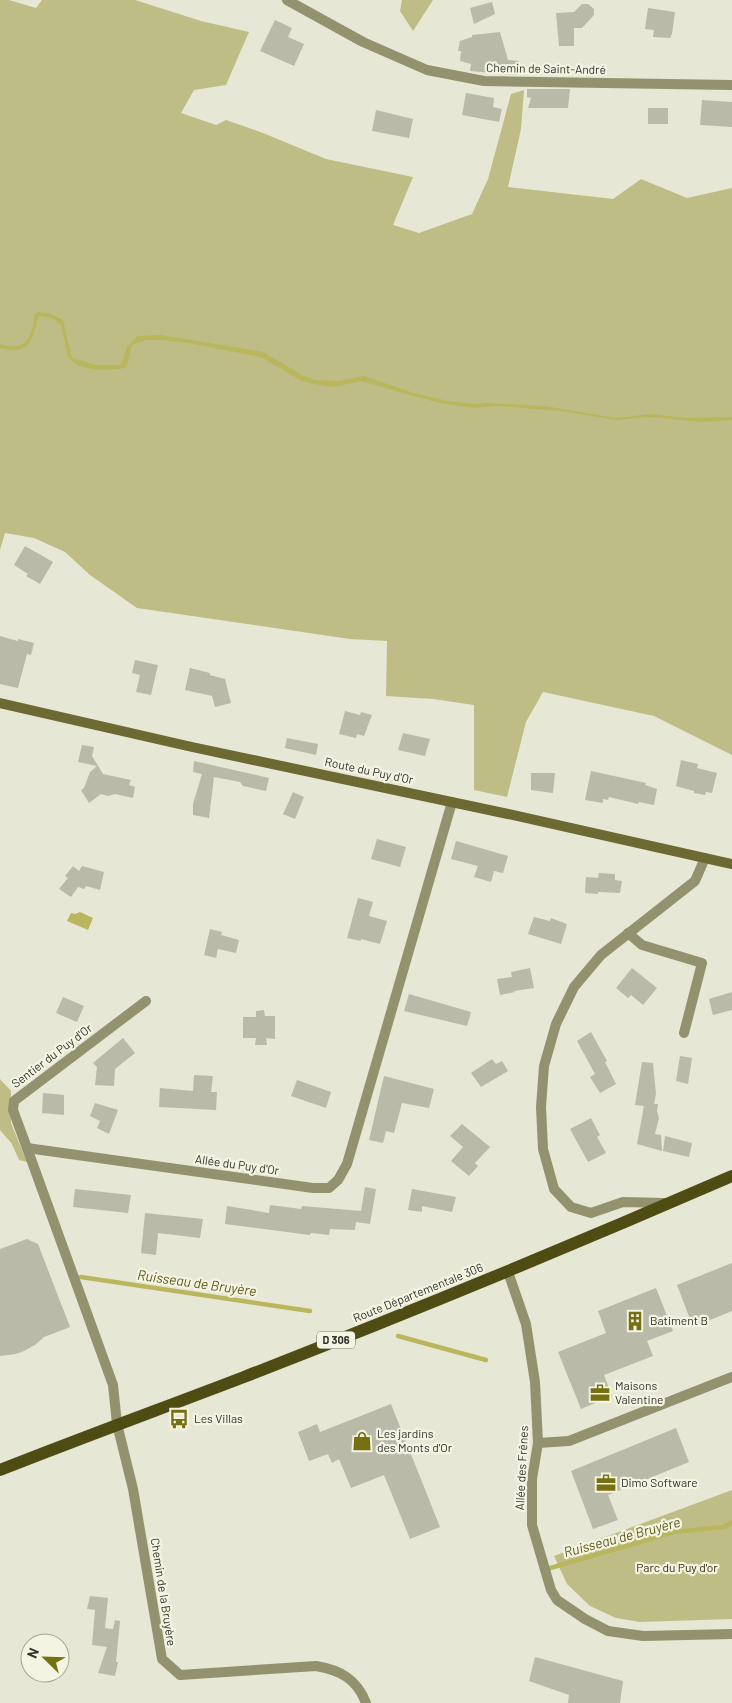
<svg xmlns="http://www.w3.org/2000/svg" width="732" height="1703" font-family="Barlow,sans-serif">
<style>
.green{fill:#bebd86}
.water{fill:#bab65d}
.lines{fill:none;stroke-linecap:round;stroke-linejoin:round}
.stream{stroke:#bab65d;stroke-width:4.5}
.building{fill:#babaa9}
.minor{stroke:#93926e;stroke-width:10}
.tertiary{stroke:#93926e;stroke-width:10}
.secondary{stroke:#6c6932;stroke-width:10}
.primary{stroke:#4f4c13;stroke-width:12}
.labels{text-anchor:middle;stroke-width:4.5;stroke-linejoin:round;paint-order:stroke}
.shield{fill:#f4f4e3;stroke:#6d6c63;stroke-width:1}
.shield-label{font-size:11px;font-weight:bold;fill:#33322c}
.street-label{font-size:12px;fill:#33322c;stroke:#f4f4e3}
.poi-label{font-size:12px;fill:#33322c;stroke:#f4f4e3;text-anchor:start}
.park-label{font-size:12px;fill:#2f2c05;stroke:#f4f4e3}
.water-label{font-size:14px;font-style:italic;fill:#5e5b19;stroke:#f4f4e3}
</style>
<rect width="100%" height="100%" fill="#e7e7d6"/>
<g class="green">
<path d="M0,0H9L36,8L42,0H135L201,21L249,32L226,85L194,90L181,113L216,125L226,120L263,133L326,159L413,177L393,225L419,233L472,214L488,179L511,94L524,90L521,129L508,187L613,199L641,179L687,198L732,188V755L654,716L543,692L526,722L507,797L474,790V705L433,699L386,696L387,641L350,639L137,608L90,575L65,552L34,538L5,533L0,550Z"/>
<path d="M402,0H433L413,31L400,11Z"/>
<path d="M0,1079L11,1091V1123L27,1162L19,1160L12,1144L0,1130Z"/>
<path d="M732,1490V1619L640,1622L616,1618L590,1606L567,1584L554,1556Z"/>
</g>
<g class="water">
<path d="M38,312L49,313L63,320L72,358L96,365H121L127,347L137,336L161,335L263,352L302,375L315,380L338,381L364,376L414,393L448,401L474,404L489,403L545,406L616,418L651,414L687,418L732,417V420L700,422L650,417L616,420L562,411L498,406L473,408L439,403L361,381L334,387L313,384L300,380L261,357L188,343L162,340H146L134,344L131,348L128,362L125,368C107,371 80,372 68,357L61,325L54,319L40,316L38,318C33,342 27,356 0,348V344C25,352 33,338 34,315Z"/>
<path d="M80,912L93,918L88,930L67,921L71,913L75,914Z"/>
</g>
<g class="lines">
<g class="stream">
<path d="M81,1277L310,1311"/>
<path d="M398,1336L486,1360"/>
<path d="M547,1569L674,1532L724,1527L732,1522"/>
</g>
</g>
<g class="building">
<path d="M492,2L495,14L474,24L470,8Z"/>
<path d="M582,4H588L594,9V15L582,28H574V46H559L556,13L574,12Z"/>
<path d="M648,8L675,12L672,34L670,38L653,37L654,30L645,29Z"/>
<path d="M275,20L292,28L288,37L304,44L294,66L260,51Z"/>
<path d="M500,32L508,60L519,61L517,75L470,71L471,64L460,61L461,51H458L460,41L472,37V35Z"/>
<path d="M527,89H570L568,108H528L531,98L527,97Z"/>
<path d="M466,93L494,98L493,107L502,109L499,122L462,115Z"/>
<path d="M702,100L732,102V127L700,125Z"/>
<rect x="648" y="108" width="20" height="16"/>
<path d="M376,110L413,119L409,138L372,131Z"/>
<path d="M25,546L53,562L40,584L26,576L28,574L14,565Z"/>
<path d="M0,636L18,641V639L34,643L31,655L27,654L18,688L0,684Z"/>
<path d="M135,660L158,665L151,695L136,692L140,675L132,673Z"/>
<path d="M190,668L210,673V675L225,679L231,703L215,707L212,696L185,690Z"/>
<path d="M345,711L360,715L361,712L372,715L364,736L357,734L356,738L339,734Z"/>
<path d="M403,733L430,739L425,756L398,750Z"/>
<path d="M287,738L318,744L316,755L285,748Z"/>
<path d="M82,745L94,747L92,756L103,774L131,780L129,785L135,787L133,798L115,794L108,796L101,794L89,803L81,790L84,788L90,772L97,766L78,762Z"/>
<path d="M681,760L698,764L697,768L717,773L712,793L706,792L705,795L694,793V791L676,786Z"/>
<path d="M194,761L269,778L266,791L243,786L240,782L214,777L209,818L193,815V804L202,774L193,772Z"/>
<path d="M591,771L646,783L645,785L657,789L654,805L639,802L638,804L609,797L608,800L603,799V803L585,800Z"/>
<path d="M531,773H555L553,793L531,790Z"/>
<path d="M293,792L304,797L295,819L283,814Z"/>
<path d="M377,839L406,847L400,867L371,859Z"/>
<path d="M456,841L508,856L503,873L494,871L491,882L474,877L478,866L451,859Z"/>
<path d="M73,866L79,871L82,866L104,872L100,890L86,886L84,889L78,887L71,897L59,889L68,878L65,876Z"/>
<path d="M599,873L615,874V880L622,881L620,893L598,892V894L585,893L586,877L598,878Z"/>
<path d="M358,898L373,902L369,916L387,921L380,944L361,939V941L347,938Z"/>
<path d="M534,917L550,921L551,918L567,924L561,944L528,934Z"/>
<path d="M210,929L222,932L221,935L239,940L236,953L218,949L216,958L204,955Z"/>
<path d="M530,968L534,988L514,991L515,992L500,995L497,979L512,977L511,972Z"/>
<path d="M632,968L657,988L643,1005L631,995L628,998L616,988Z"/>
<path d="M732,992V1010L713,1015L709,999Z"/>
<path d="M409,994L471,1012L467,1026L404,1011Z"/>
<path d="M63,997L84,1006L77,1022L56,1013Z"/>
<path d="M264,1010L265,1016H275V1039L266,1038L267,1045H255L256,1038H243V1017H256V1011Z"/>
<path d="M591,1032L607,1061L605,1062L616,1084L600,1093L590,1077L595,1074L577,1041Z"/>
<path d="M123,1038L135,1053L115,1069L114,1086L95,1085L97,1067L93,1063Z"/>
<path d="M680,1056L692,1058L688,1084L676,1081Z"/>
<path d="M492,1059L496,1064L502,1061L508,1071L481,1087L471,1073Z"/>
<path d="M642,1062L653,1063L656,1094L654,1104H658L657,1111L659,1118L655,1134L661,1135L662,1151L637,1144L644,1106L635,1105Z"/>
<path d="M194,1075L213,1076L211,1092H217L216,1110L159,1107L160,1088L193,1091Z"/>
<path d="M384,1076L434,1089L429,1108L402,1103L394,1133L386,1131L383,1143L369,1140Z"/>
<path d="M297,1080L331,1092L326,1108L291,1096Z"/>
<path d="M43,1093L64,1095V1115L42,1113Z"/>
<path d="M95,1103L118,1110L109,1134L97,1128L100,1121L90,1116Z"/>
<path d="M591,1118L600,1135L597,1137L606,1153L588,1162L570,1129Z"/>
<path d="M462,1124L490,1147L475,1163L478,1166L469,1176L451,1161L463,1147L450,1136Z"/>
<path d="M665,1136L692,1143L689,1157L663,1151Z"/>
<path d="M365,1187L376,1189L370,1224L356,1222L355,1230L330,1229L329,1235L311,1233L310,1235L225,1224L227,1206L269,1213L270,1205L301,1209L302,1206L361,1211Z"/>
<path d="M75,1189L131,1195L128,1213L73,1207Z"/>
<path d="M412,1189L456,1197L452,1212L422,1206V1212L408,1210Z"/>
<path d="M145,1213L203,1219L200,1238L158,1233L156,1255L141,1253Z"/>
<path d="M27,1239L38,1244L70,1327L44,1337L35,1345L24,1351L16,1354L0,1356V1249Z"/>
<path d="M732,1263V1311L693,1327L677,1285Z"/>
<path d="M656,1288L673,1331L647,1341L653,1356L604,1375L612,1396L581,1409L558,1352L606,1333L598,1311Z"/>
<path d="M391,1404L440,1527L410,1539L384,1475L351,1488L339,1459L332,1463L328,1454L309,1461L298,1432L317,1424L320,1432Z"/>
<path d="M676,1428L689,1462L608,1495L618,1520L593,1529L571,1471Z"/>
<path d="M90,1596L108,1598L105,1628L113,1629L115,1620L120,1621L116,1662H118L115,1676L98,1673L107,1647L92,1645L95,1610L87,1609Z"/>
<path d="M535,1657L623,1681L620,1703H568L569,1695L529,1681Z"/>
</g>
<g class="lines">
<g class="minor">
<path d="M287,0L363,42L427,70L484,81L732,85"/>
<path d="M628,933L642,945L702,963L684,1033"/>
<path d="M27,1148L13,1110L14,1101L146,1001"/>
<path d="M665,1203L623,1202L591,1213L571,1207L554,1189L543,1149L541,1107L544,1066L556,1024L574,987L601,955L695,881L705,858"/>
<path d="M366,1703C357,1679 340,1670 316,1666L180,1675L162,1659L133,1489L117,1424L113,1385L27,1148L313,1188H329L338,1180L347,1164L452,802"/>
</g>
<g class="tertiary">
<path d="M508,1272L526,1324L535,1382L538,1443L532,1479V1525L551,1590L557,1600L585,1619L608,1631L643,1636L732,1634"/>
<path d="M538,1443L569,1441L732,1377"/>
</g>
<path class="secondary" d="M0,703L192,747L508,814L732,864"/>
<path class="primary" d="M0,1470C81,1438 163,1408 244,1377C408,1313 571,1246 732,1176"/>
</g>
<defs>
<symbol id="building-bare" viewBox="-9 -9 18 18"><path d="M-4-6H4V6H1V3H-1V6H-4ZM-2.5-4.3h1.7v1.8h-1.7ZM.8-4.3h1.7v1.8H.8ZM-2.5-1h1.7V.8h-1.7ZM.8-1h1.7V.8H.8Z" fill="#757012" stroke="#f4f4e3" stroke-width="2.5" paint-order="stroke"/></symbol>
<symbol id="office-bare" viewBox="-9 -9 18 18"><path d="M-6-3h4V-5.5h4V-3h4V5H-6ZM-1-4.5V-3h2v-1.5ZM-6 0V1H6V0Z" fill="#757012" stroke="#f4f4e3" stroke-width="2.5" paint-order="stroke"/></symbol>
<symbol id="bus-bare" viewBox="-9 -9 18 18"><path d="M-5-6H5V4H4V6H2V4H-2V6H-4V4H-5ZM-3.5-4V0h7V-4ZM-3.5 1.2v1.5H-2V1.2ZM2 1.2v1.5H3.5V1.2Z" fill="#757012" stroke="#f4f4e3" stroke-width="2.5" paint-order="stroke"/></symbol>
<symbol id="shop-bare" viewBox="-9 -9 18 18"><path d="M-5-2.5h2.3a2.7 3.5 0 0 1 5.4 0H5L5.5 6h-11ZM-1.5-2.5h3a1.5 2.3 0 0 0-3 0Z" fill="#757012" stroke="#f4f4e3" stroke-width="2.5" paint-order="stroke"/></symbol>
</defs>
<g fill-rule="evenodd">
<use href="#building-bare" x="621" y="1307" width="28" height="28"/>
<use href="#office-bare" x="586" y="1379" width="28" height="28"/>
<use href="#bus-bare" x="165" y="1405" width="28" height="28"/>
<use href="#shop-bare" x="348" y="1427" width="28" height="28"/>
<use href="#office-bare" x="592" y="1469" width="28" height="28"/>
</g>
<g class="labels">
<rect class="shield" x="317" y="1331.5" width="38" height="17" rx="4"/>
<g class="shield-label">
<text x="336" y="1344">D 306</text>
</g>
<g class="street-label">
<text transform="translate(546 69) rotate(1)" y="4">Chemin de Saint-André</text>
<text transform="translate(369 771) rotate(12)" y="4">Route du Puy d'Or</text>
<text transform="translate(52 1056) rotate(-37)" y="4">Sentier du Puy d'Or</text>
<text transform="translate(237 1165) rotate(8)" y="4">Allée du Puy d'Or</text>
<text transform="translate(418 1293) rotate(-22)" y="4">Route Départementale 306</text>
<text transform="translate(522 1468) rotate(-87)" y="4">Allée des Frênes</text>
<text transform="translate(163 1592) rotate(81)" y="4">Chemin de la Bruyère</text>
</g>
<g class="poi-label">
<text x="650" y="1325">Batiment B</text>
<text x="615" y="1390">Maisons<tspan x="615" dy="14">Valentine</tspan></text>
<text x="194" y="1423">Les Villas</text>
<text x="377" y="1438">Les jardins<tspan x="377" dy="14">des Monts d'Or</tspan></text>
<text x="621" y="1487">Dimo Software</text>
</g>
<g class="park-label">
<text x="677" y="1572">Parc du Puy d'or</text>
</g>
<g class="water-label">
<text transform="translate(197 1283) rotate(8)" y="5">Ruisseau de Bruyère</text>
<text transform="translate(622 1537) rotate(-15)" y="5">Ruisseau de Bruyère</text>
</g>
</g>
<g transform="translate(45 1658) rotate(293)"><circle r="24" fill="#f4f4e3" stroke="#a7a69a"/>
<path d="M0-4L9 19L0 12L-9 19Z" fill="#757012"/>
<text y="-8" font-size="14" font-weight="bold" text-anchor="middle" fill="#33322c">N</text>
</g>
</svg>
